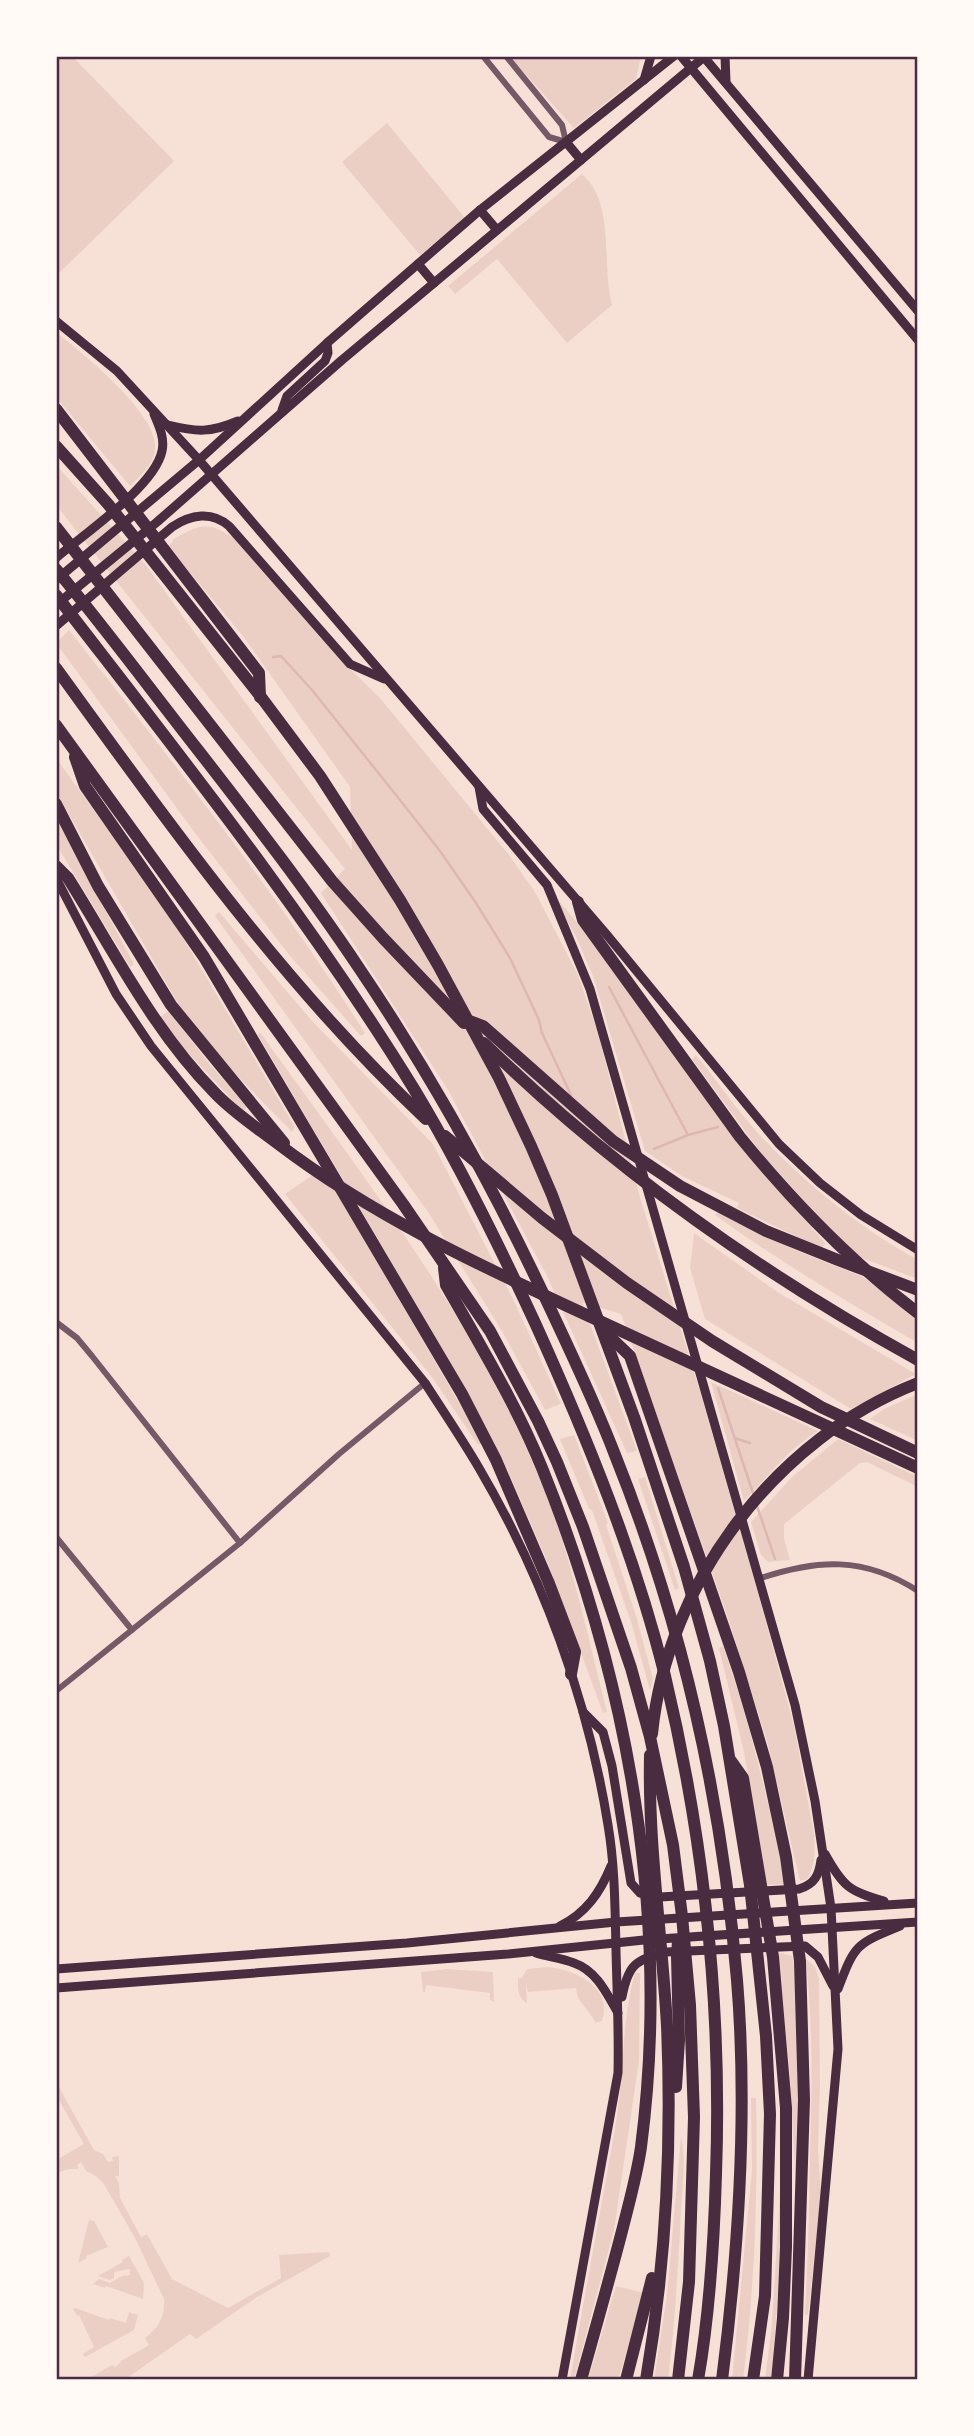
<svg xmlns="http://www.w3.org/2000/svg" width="974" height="2436" font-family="'PT Sans',sans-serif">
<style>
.green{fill:#ebcfc5}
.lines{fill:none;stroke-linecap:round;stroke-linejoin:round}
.stream{stroke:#dcb8b0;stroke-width:2.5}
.minor{stroke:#755966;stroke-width:6}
.secondary{stroke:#4a2c40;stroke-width:9}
.motorway{stroke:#4a2c40;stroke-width:12}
.neatline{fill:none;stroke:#4a2c40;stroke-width:2.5}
</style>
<rect width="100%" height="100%" fill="#f7e1d7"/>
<g class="green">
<path d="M56,56H72L174,161L56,276Z"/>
<path d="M509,56H641L636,79L574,128Z"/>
<path d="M387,123L465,218L420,255L342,162Z"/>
<path d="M582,174C616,203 601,266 612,305L567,343L497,259L455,294L448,286Z"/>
<path d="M56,332C82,353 161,415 155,451C152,466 140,476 130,486L56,397Z"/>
<path d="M56,465L145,564L352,850L350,787L243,636L168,546L173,542L172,540C201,523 208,521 237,540L344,663L380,698L509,855L535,892L578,975L598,1033L639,1194L702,1398L760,1600L794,1726L814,1834C815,1849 816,1865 807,1879L800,1881L767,1741L727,1615L621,1314L582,1302L637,1451L627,1453L546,1274L448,1090L321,893L345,869L56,505Z"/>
<path d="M69,630C172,761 276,892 365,1033L361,1036L290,956L195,833L56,643Z"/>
<path d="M56,758L167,911L295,1127L292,1132L217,1055L180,1007L56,792Z"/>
<path d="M56,818L134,964L130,967L56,844Z"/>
<path d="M559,901L598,948L736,1142L826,1244L821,1248L737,1208L739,1203L680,1175L645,1151L593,976L576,937L560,908Z"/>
<path d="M219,912L313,1022L433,1144L514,1301L561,1404L545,1410L502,1331L428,1212L215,916Z"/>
<path d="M169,1011L206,1060L247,1107L243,1111L176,1040L160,1017Z"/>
<path d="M260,1032C365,1179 478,1323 545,1492C573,1563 588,1638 607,1712L603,1713L548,1563L508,1471L456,1372L258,1035Z"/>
<path d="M696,1055C721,1086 744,1120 772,1148C814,1190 865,1231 918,1260V1279L857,1256L808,1205L762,1154L692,1059Z"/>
<path d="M323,1168L482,1443L478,1445L432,1377L285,1194Z"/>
<path d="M718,1212L800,1252L863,1277L918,1320V1343C849,1303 780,1262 715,1215Z"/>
<path d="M694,1233L779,1293L916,1374L851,1409L705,1319L690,1268Z"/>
<path d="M711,1382L818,1431C789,1448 768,1477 744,1501Z"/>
<path d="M918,1394V1441L870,1419L884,1409Z"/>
<path d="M574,1435L608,1523L606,1525L637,1619L653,1679L650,1690L631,1622L592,1510L589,1509L560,1439Z"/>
<path d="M838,1439L918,1477V1487L867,1462L860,1463L784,1524V1538L790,1560L768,1562L761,1555L751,1522L792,1477Z"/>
<path d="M645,1477L679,1588L675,1590L638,1479Z"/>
<path d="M723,1646C750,1723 769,1803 785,1884L767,1885L744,1752L719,1648Z"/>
<path d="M781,1953L792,1956L795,1971L799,2076L795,2175L790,2074L777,1954Z"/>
<path d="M806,1959L815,1967L819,1979L820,2084L818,2149L821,2194L808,2315L805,2314C808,2262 809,2210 810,2158C812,2091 813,2026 806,1959Z"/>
<path d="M547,1967C574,1969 614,1987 602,2021L594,2023L595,2021L578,1998L576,1988L528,1992L526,1985L527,2003C517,1997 518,1989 518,1978H522L527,1969Z"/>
<path d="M447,1969L493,1972L494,2002L490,2000V1993L426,1985L425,1992H423L421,1972Z"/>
<path d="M635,1973H640L639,2061L614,2230L574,2380H570C585,2292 602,2204 617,2116C624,2068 622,2019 635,1973Z"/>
<path d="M56,2082L94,2150L103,2154L108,2162L113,2161L112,2157L119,2156V2176H115L119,2183L120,2198L141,2237L147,2234L172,2279L228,2308L281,2278L279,2255L329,2252L330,2256L257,2297L196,2339L190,2334L124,2380H86L112,2365L116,2367L121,2361L149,2345L145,2338C159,2327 165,2317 164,2299L135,2238L104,2184L96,2176L86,2171L81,2162L77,2165L79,2169H69L56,2173V2160L84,2144L56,2095Z"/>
<path d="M751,2098H756C758,2192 755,2286 743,2380H732L752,2170Z"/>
<path d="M681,2137C687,2160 682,2188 681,2212C678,2268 675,2324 668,2380H654L667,2295Z"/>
<path d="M781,2177C781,2245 778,2312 771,2380H765L772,2322Z"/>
<path d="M89,2220L94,2221L108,2247L86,2256L87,2258L78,2263Z"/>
<path d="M129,2256L144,2283L143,2299L106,2286L105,2288L93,2284L99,2279L110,2283L122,2276L130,2275V2269L114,2272V2278L110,2280L98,2276L123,2262L122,2260Z"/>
<path d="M616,2286L644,2293L618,2380H588Z"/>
<path d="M75,2308L109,2320L110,2318L126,2323L129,2312L138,2315L134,2330L85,2357L83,2354L94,2347L79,2315L77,2316L73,2309Z"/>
</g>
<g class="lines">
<g class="stream">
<path d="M273,657L281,656L312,690L396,795L440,851L476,903L510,958L539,1020L542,1033L571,1095"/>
<path d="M609,987L688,1135"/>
<path d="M654,1149L688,1135L718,1127"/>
<path d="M718,1388L754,1496"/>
<path d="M734,1438L750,1443"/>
<path d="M757,1506L775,1559"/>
</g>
<g class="minor">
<path d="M483,56L549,137L566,142L562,125L506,56"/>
<path d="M56,1322L77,1338L92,1356L240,1543"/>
<path d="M56,1537L132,1630"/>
<path d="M758,1579C817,1559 864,1556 918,1591"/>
<path d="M56,1691L240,1543L339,1454L425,1383"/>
</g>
<g class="secondary">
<path d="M681,56L918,340"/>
<path d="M703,56L918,311"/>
<path d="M725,56L726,82"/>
<path d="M644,80L651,56"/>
<path d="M566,142L581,160"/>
<path d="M480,210L497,230"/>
<path d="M418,264L434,283"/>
<path d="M56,321L117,371L199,460L607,935L779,1144L820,1183L861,1215L918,1250"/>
<path d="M282,410L287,396L325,361L328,353L327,343"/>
<path d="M168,425C197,432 210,433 238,421"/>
<path d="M56,558C84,534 155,486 162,451C165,438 159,426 154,414"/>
<path d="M56,580L199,460L327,343L480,210L674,56"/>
<path d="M56,605L157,522L342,360L704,57"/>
<path d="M56,626L172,527C191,514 212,511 229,526L350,664L384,679"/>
<path d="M479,787L483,809L547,885L590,989L795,1705L815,1801L831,1908L838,2049L808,2380"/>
<path d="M56,878L116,994L151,1046L425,1383C443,1411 462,1439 479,1468C543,1577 588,1700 608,1825C615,1866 615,1909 616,1951C617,1992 619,2032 618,2073L562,2380"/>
<path d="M583,1712L603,1732L612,1766L631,1883L640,1893L660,1897L799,1889C815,1884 819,1875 821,1860"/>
<path d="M825,1854C842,1885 849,1892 884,1901"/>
<path d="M560,1926C586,1913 600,1893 611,1866"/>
<path d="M536,1953C548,1957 562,1958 574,1963C597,1971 607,1994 618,2013"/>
<path d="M56,1969L407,1943L616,1922L918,1903"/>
<path d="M56,1988L508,1954L644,1940L918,1922"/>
<path d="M838,1989C855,1944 856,1944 900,1926"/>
<path d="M622,1997C628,1965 635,1960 666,1952L805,1946L818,1957L833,1986"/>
</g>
<g class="motorway">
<path d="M56,409L259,673L260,697"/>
<path d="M56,446L108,504L261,697L320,776L400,900L438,965L499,1078L531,1146L552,1195L634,1417L684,1567L710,1661L724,1726L750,1885L766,2036L770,2114L765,2296L753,2380"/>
<path d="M56,527L332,881L383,938L464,1023"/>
<path d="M56,569C105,628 151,690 198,750C254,822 309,893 359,968C432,1076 495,1190 550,1308C573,1357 596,1405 615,1455C682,1622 722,1801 737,1980C748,2113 739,2248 722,2380"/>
<path d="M56,595C180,756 307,915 414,1089C460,1165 499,1245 536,1325C587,1438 635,1555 665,1676C704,1839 722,2007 716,2174C714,2243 710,2312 698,2380"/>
<path d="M56,668C171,826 283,985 426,1119"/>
<path d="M56,725L403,1204L490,1331L538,1421L557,1462L583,1527L631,1668L650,1737L673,1845L682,1916L690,2005L694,2117L689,2282L678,2380"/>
<path d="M75,757L85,786L204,957L462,1394L496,1460L548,1581L575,1652L571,1674"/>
<path d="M56,804L98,886L171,1005L284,1143"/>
<path d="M56,866L68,878C114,951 153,1030 215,1093C233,1112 256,1127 277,1143C374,1217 483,1267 593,1318C702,1368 810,1418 918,1468"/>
<path d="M578,902L583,920L740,1137C793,1202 851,1262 918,1313"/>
<path d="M467,1020L483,1026L613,1141L680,1186L766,1231L838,1260L918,1290"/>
<path d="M484,1043C612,1168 762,1274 918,1360"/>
<path d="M445,1136L542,1218L627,1283L712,1341L821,1407L918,1453"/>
<path d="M444,1268L446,1285C480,1345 516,1404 542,1468C628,1681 671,1917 641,2147C637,2175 629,2203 622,2231C609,2281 595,2330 581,2380"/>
<path d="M605,1332L630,1356L739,1672L767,1767L786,1857L800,1961L804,2100L795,2380"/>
<path d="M652,1734C667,1582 776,1438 918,1383"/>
<path d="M731,1761L743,1778L773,1957L786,2108V2247L783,2318L777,2380"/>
<path d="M676,2087L679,2040L677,1956L678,1941"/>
<path d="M626,2380L652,2278"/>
<path d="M646,2380C666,2263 672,2144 667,2026C662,1935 648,1846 650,1755"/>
</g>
</g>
<rect width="974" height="2436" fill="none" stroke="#fffaf5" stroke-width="116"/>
<rect x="58" y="58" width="858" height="2320" class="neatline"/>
</svg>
